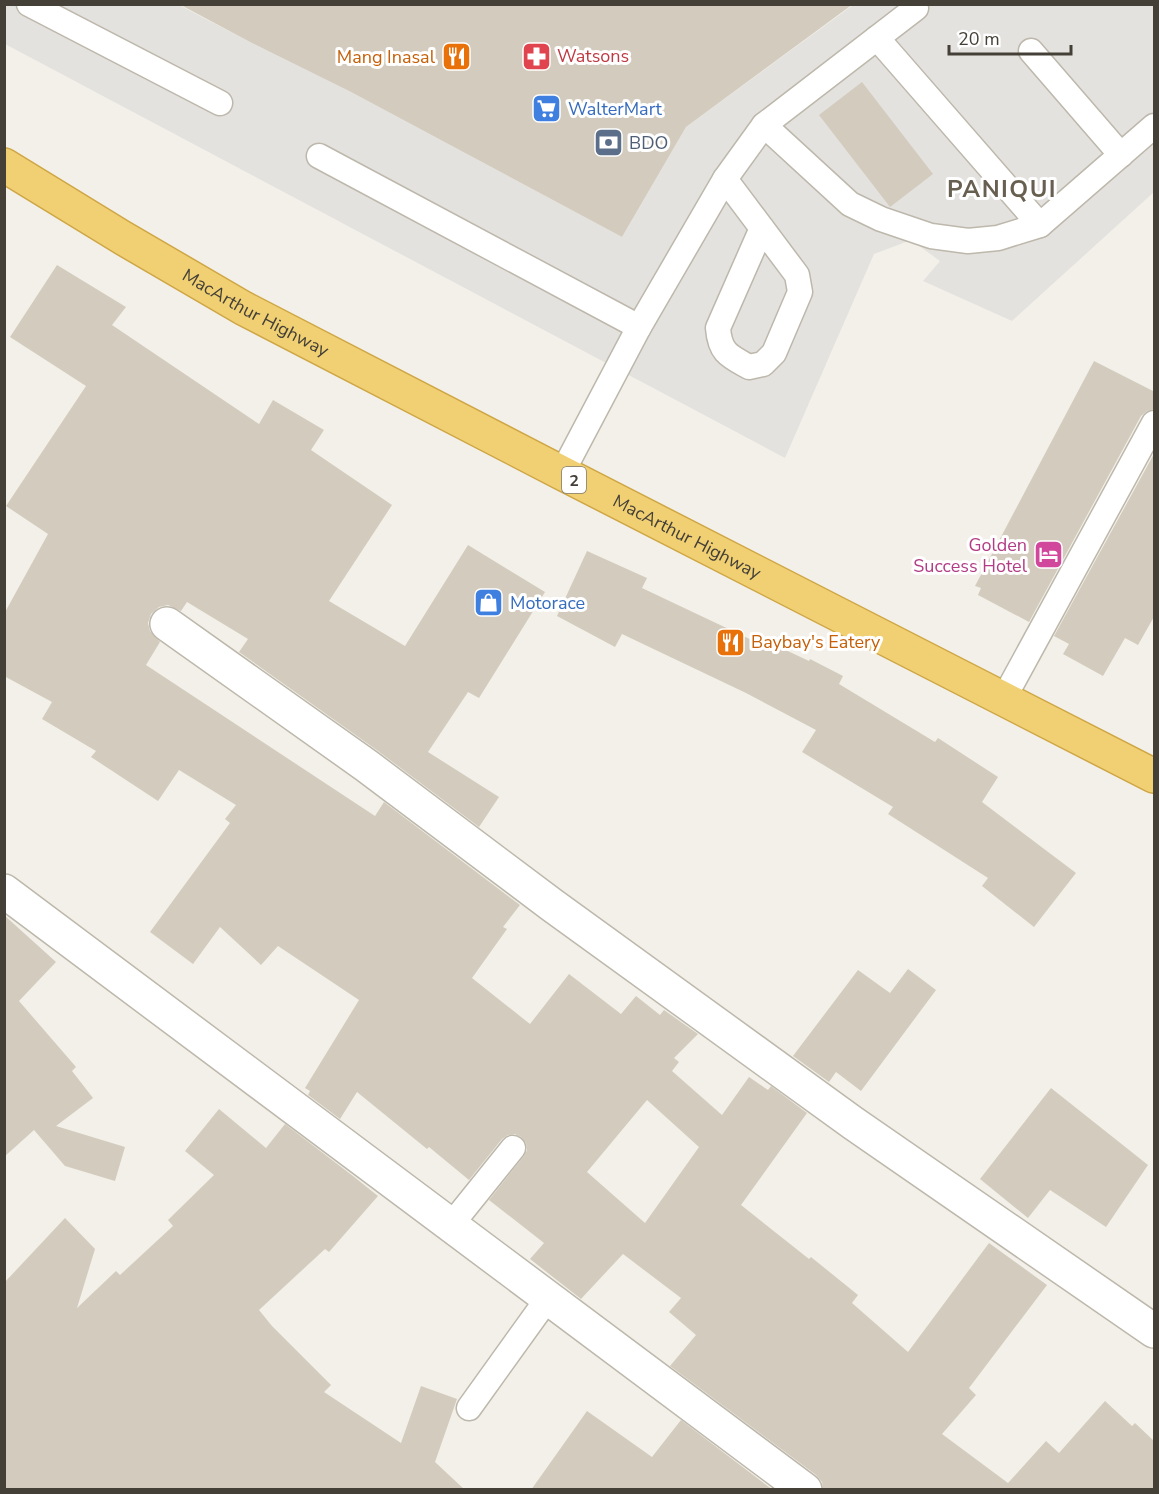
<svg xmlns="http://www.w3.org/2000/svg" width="1159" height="1494" font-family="'Nunito Sans',sans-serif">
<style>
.parking{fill:#e4e2df}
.building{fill:#d3ccbe;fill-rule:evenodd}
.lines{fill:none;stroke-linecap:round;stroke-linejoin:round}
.lane-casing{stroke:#bdb8ab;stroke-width:27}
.street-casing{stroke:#bdb8ab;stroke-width:36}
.highway-casing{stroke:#cfa645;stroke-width:36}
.lane{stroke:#fff;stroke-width:24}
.street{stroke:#fff;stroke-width:33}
.highway{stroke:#f1d074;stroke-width:33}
.labels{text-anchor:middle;stroke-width:6;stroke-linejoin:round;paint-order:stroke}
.shield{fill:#fff;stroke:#7d7973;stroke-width:1.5}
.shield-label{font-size:16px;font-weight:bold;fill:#454037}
.health-label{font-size:18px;fill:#be3a42;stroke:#fff;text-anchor:start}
.food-label{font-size:18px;fill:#c56008;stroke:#fff;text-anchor:end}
.shop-label{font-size:18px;fill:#366cbe;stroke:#fff;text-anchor:start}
.service-label{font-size:18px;fill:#4e5e75;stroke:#fff;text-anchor:start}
.street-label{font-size:18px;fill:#454037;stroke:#fff}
.hotel-label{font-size:18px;fill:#b23c85;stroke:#fff;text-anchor:end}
.district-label{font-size:24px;font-weight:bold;letter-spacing:1.5px;fill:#675f4f;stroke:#fff}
</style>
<rect width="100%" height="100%" fill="#f2f0e8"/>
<path class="parking" d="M4,5H179L250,42L351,92L622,237L686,127L853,5H1154V192L1012,321L923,281L940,261L911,240L874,254L785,458L5,44Z"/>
<g class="building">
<path d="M179,4H853L686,127L622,237L351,92L250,42Z"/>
<path d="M862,82L933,174L890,207L819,115Z"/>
<path d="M57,265L126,307L112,325L259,424L273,400L324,430L311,450L392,505L329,601L405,646L468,545L545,592L479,698L468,692L428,752L499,797L479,827L378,751L239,652L248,639L187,602L181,611L168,605L159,607L151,614L148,623L150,631L160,642L146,665L375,816L384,802L520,905L503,927L507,929L472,978L530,1024L569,974L621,1014L636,996L660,1015L664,1010L698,1034L674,1058L679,1062L672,1071L722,1115L749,1077L768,1090L771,1086L807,1113L741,1205L809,1259L811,1257L858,1295L852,1303L908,1352L989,1243L1047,1285L969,1388L976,1395L942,1434L1008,1483L1046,1441L1059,1453L1105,1401L1132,1426L1135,1423L1155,1442V1490H823L822,1482L816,1475L670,1366L696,1335L669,1312L681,1298L623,1254L581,1299L530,1259L544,1243L489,1200L524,1156L527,1150L526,1143L521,1137L515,1134L508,1135L502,1139L469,1180L429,1147L427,1149L357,1092L340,1119L308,1095L310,1091L305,1088L359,1000L278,946L261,965L220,927L193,964L150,932L230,823L225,819L236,805L179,770L158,801L91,757L96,751L42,719L52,702L4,676V614L48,534L6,506L86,386L10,337ZM647,1100L699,1147L645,1223L587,1172Z"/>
<path d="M1094,361L1155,392V409L1147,411L1141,416L1029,622L978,595L981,588L975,586Z"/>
<path d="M1155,452V615L1138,645L1125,638L1103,676L1063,654L1069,644L1054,636Z"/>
<path d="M587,551L647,578L642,588L773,650L775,645L809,661L810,659L843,676L839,684L935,742L938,738L998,777L982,802L1076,873L1034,927L982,886L988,878L888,814L893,807L802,752L816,730L746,693L622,634L615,647L557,616Z"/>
<path d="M4,915L56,962L19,1001L76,1067L72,1071L93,1098L56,1126L125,1147L115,1181L65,1166L34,1130L4,1157Z"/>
<path d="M908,969L936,990L861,1091L836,1072L829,1082L793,1056L858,970L890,993Z"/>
<path d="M1051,1088L1148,1165L1106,1227L1050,1190L1028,1218L980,1179Z"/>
<path d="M219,1109L266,1148L285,1124L353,1176L378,1196L329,1252L325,1249L259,1310L272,1326L331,1385L324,1392L401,1443L421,1386L457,1399L435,1462L465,1490H4V1283L65,1218L95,1249L77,1308L116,1271L120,1275L173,1226L168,1220L214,1175L185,1151Z"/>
<path d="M587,1411L652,1457L681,1420L773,1490H531Z"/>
</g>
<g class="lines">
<defs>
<g id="lane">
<path d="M29,4L220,103"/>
<path d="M877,38L1040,225"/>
<path d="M1031,51L1121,155"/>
<path d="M764,125L850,204L881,219L931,236L968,241L998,238L1040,225L1154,126"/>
<path d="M319,156L639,327"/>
<path d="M725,179L797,275L800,292L774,353L763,364L749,367C729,356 720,353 718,328L762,228"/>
<path d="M562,473L639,327L725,179L764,125L916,8"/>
<path d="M1004,698L1154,423"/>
<path d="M451,1225L513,1148"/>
<path d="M469,1408L548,1298"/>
</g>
<g id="street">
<path d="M167,624L367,766L552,905L853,1123L1154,1331"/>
<path d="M4,891L805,1490"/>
</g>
<g id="highway">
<path id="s1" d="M4,165L123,238L243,308L562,473L1154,776"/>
</g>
</defs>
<use href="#lane" class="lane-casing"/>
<use href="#street" class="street-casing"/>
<use href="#highway" class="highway-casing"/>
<use href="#lane" class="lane"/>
<use href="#street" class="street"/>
<use href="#highway" class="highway"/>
</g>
<defs>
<symbol id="pharmacy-square" viewBox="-11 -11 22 22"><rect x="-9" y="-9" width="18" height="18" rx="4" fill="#e0444e" stroke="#fff"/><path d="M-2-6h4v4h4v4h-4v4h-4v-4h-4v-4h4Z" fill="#fff"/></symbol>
<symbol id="restaurant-square" viewBox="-11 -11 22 22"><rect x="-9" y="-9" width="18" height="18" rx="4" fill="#e8710a" stroke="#fff"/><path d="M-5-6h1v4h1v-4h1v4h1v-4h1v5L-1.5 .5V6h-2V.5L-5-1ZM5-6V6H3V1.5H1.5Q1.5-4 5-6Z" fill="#fff"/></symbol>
<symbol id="supermarket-square" viewBox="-11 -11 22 22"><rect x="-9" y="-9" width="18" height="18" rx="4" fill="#3f7fe0" stroke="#fff"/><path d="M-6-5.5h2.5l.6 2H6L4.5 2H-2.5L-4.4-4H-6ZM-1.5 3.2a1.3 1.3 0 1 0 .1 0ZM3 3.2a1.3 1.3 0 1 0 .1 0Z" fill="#fff"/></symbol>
<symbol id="bank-square" viewBox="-11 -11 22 22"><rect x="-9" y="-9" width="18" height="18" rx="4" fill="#5c6f8a" stroke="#fff"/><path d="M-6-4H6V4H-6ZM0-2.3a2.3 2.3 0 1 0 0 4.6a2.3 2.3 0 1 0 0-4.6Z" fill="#fff"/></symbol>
<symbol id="hotel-square" viewBox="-11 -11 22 22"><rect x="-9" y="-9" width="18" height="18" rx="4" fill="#d1479c" stroke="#fff"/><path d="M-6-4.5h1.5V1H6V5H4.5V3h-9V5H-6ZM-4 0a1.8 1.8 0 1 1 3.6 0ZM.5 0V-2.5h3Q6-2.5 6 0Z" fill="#fff"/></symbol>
<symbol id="shop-square" viewBox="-11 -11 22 22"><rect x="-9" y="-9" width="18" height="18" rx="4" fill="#3f7fe0" stroke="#fff"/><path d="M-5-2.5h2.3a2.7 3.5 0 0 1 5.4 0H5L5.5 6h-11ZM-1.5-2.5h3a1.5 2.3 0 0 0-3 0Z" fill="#fff"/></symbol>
</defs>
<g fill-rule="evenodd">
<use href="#pharmacy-square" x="520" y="40" width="33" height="33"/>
<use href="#restaurant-square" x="440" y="40" width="33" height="33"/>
<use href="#supermarket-square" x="530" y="92" width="33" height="33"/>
<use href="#bank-square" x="592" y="126" width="33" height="33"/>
<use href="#hotel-square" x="1032" y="538" width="33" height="33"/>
<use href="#shop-square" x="472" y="586" width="33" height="33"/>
<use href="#restaurant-square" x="714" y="626" width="33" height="33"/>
</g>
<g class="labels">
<rect class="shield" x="562" y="467" width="24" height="26" rx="4.5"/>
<g class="shield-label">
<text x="574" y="486">2</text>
</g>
<g class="health-label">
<text x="557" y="62">Watsons</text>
</g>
<g class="food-label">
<text x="435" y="63">Mang Inasal</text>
<text x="751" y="648" text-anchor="start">Baybay's Eatery</text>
</g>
<g class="shop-label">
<text x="568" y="115">WalterMart</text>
<text x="510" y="609">Motorace</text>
</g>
<g class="service-label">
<text x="629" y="149">BDO</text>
</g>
<g class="street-label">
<text dy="6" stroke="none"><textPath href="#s1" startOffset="292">MacArthur Highway</textPath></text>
<text dy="6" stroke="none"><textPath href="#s1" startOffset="778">MacArthur Highway</textPath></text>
</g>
<g class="hotel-label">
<text x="1027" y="551">Golden<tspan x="1027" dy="21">Success Hotel</tspan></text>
</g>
<g class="district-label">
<text x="1002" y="197">PANIQUI</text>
</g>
</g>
<rect width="1159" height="1494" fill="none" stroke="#454037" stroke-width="12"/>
<path d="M949 45v9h122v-9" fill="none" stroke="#454037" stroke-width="3"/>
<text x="958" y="45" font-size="18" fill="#454037" stroke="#ffffff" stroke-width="4.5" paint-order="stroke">20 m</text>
</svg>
